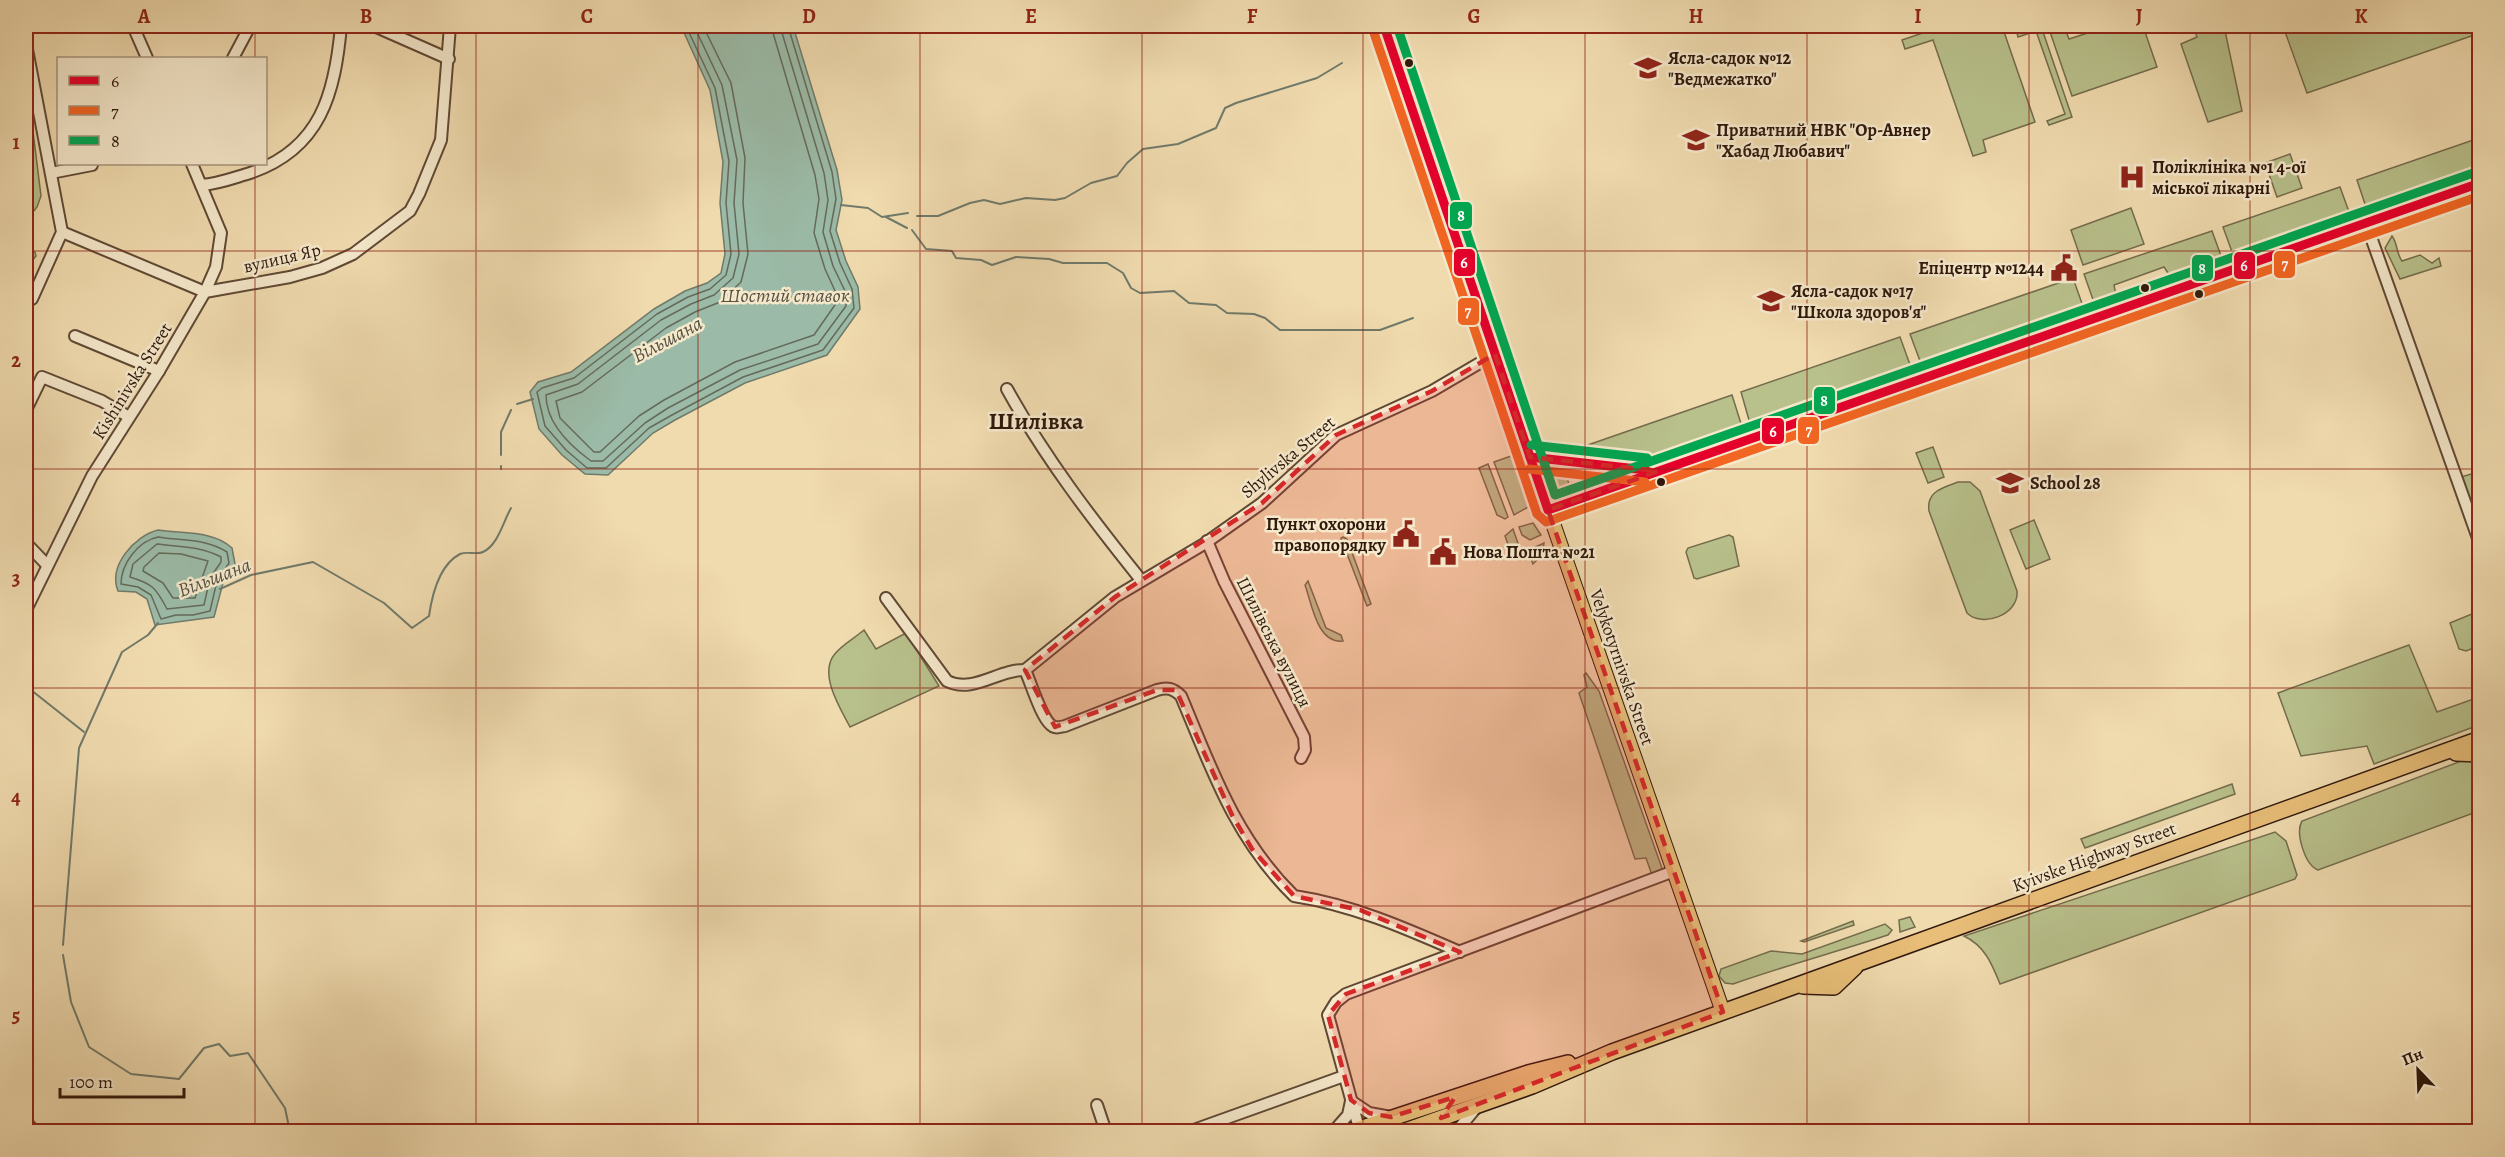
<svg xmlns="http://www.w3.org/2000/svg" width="2505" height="1157" font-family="Alegreya,serif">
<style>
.green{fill:#b8c08b;stroke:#746c4c;stroke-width:1.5}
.water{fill:#9bbba8;stroke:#707a6a;stroke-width:1.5}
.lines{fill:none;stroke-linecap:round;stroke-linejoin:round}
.shore{stroke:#656a5a;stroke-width:1.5}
.stream{stroke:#707a6a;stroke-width:2}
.minor-casing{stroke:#5f4935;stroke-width:14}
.major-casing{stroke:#2f180c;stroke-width:16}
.highway-casing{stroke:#2f180c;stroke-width:18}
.minor{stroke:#f5e8cb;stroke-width:10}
.major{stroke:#e8be78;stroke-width:14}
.highway{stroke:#e8be78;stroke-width:15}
.bus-1-casing{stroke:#f5e8cb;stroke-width:14}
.bus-2-casing{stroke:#f5e8cb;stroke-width:14}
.bus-3-casing{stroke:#f5e8cb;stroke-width:14}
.bus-1{stroke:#e4002b;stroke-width:9}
.bus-2{stroke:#f26522;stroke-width:9}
.bus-3{stroke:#00a651;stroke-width:9}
.marked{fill:#d62828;fill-opacity:0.2;stroke:#d62828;stroke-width:4.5;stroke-dasharray:12 8;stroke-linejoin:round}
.grid{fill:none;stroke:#8f2418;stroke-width:1.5;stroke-opacity:0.55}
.bus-dot{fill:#2f180c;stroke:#f5e8cb;stroke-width:2}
.labels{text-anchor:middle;stroke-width:5;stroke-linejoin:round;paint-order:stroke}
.poi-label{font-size:18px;font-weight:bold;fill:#2f180c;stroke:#f5e8cb;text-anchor:start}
.street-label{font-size:18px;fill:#2f180c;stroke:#f5e8cb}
.water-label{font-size:20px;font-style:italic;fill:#555143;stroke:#f5e8cb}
.district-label{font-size:24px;font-weight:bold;fill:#2f180c;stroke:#f5e8cb}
.line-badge{stroke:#f5e8cb;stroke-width:2}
.badge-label{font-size:16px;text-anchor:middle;font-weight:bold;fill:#fff}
.neatline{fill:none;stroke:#8f2418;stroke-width:2}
.grid-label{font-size:20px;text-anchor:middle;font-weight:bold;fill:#8f2418}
</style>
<rect width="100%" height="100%" fill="#f0dbaf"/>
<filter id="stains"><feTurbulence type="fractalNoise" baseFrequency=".00333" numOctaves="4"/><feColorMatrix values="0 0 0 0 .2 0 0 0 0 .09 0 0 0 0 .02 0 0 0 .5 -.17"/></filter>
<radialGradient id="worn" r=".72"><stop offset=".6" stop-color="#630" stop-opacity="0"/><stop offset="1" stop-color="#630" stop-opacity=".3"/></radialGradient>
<g class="green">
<path d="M1943,26H2002L2035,122L1983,140L1986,152L1973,156L1933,40L1905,49L1902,40Z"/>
<path d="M2026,26H2041L2072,117L2049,125L2047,121L2065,114L2036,31L2018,37L2016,29Z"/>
<path d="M2048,26H2064L2069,39L2109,26H2143L2157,67L2072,96Z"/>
<path d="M2193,26H2224L2242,111L2208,122L2181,44L2197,37Z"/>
<path d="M2283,26H2479L2480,33L2307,93Z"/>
<path d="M26,75L41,196L37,207L26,221Z"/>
<path d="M2479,138V174L2368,213L2357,180Z"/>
<path d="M2290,154L2302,188L2277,197L2265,163Z"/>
<path d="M2340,187L2352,220L2235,260L2223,227Z"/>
<path d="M2131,208L2144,244L2083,265L2071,230Z"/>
<path d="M2212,231L2224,264L2174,282L2164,267L2114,285L2117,301L2096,308L2084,274Z"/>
<path d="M26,236L28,250L35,252L36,256L26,268Z"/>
<path d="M2392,236C2398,244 2396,253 2402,261L2420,255L2432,263L2439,258L2441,266L2400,279L2385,248Z"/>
<path d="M2073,278L2085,312L1923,369L1910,334Z"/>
<path d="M1900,337L1913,373L1751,427L1741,392Z"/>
<path d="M1732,395L1743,430L1648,463L1585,446Z"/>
<path d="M1933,447L1944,477L1928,483L1916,453Z"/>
<path d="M1514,455L1530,506L1514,515L1494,462Z"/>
<path d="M1488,464L1508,517L1505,519L1497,515L1479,468Z"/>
<path d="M1549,468L1564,469L1572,493L1560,497Z"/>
<path d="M1571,471L1605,475L1606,481L1578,491Z"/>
<path d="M2471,474L2479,485V529L2461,477Z"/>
<path d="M1958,482H1970L1980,491L2017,591C2019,615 1982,628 1967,613L1929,511C1926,491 1943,488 1958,482Z"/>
<path d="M2034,520L2050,559L2026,569L2010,530Z"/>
<path d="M1533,523L1541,535L1530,540L1522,535L1519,527Z"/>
<path d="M1513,529L1521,552L1512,555L1505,536Z"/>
<path d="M1729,535L1733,537L1739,566L1697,579L1694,578L1686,552L1688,548Z"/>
<path d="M1343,537L1347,539L1371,604L1367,606L1341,538Z"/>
<path d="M1544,543L1542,555L1533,564L1530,556L1533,548Z"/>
<path d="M1308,581L1326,628L1341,635L1343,641C1317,644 1312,604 1305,585Z"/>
<path d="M2479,611V646L2466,651L2459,649L2450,623Z"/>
<path d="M864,630L876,649L906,633L939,686L850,727C840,708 819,675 834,655C841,645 855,638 864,630Z"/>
<path d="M2409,645L2437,712L2479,697V725L2374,764L2367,746L2301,756L2278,693Z"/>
<path d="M1586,673L1599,691L1663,871L1652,875L1646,858L1635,859L1579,693L1587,687L1584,675Z"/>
<path d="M2472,757L2479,759V811L2318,870C2305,865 2295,833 2302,821Z"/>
<path d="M2232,784L2235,794L2085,848L2081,839Z"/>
<path d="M2275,832L2286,841L2297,875L2295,879L2000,984C1992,964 1985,946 1964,936Z"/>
<path d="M1910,917L1915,927L1900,932L1899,920Z"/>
<path d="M1853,921L1854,925L1804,942L1801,941Z"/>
<path d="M1885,924L1892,930L1888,935C1836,952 1784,966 1733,984L1725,983L1719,976L1721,969L1771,951L1802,954Z"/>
</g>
<g class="water">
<path d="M681,26H793L837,170L842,200L836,230L846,261L858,287L860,309L827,355L745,383L675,420L653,433L608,475L585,474L562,455L539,429L530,392L538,382L571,372L654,309L685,291L707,283L721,273L725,254L720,203L723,162L710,90Z"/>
<path d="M158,530C181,534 213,530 232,548L235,564L223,583L214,617L155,625L147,599L136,592L118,591C108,566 134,536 158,530Z"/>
</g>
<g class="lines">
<g class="shore">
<path d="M686,26L715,88L729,161L726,203L731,254L726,275L710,289L688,297L657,314L574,378L542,388L537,392L545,426L566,450L587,468H606L649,428L672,415L743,377L823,350L854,308L852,289L840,263L830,231L836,199L832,172L788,26"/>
<path d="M694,26L722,85L737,160L734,203L739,254L733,278L714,295L691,304L661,320L578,384L546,395C546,423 569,445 591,461H603L645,423L668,408L740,370L818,344L846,306L845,291L833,266L823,232L828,200L824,173L780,26"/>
<path d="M703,26L731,83L745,158L743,203L748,254L741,282L720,302L695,312L666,328L582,392L556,401L560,418L594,452H600L639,416L664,400L735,362L814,335L837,302L836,293L825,269L814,233L819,199L815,175L771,26"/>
<path d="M158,537C182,541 205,538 227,552L229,563L217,581L210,611L193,615H176L161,619L151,595L138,587L121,584C121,564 138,541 158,537Z"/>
<path d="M157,544C180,547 200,546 221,557V562L210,578L204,605L167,609C156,588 153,584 130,577L133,564Z"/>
<path d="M159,553L181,554L208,561L195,598H173L163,583L143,571L144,567Z"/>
</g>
<g class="stream">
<path d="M841,205L868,208L882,217L908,213"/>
<path d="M917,216H938L970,203L984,200L1000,204L1026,198L1055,200L1065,198L1091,183L1117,176L1127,163L1143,149L1178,144L1216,128L1225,108L1236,103L1317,78L1342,63"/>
<path d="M886,217L907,228"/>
<path d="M912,230L926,249L952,251L956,258L981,260L992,265L1016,257L1049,259L1063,263H1107L1123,273L1131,288L1140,293L1174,291L1189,303L1216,305L1227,313L1254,314L1265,318L1280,330H1380L1413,318"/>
<path d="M517,404L533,399"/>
<path d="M501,455V432L511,410"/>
<path d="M501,466V469"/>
<path d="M220,589L251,575L313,562L384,603L412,628L429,616C432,595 439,565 460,554C467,551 477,555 483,552C498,545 503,522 511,508"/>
<path d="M26,686L84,732"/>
<path d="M63,945L79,748L122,652L148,635L158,623"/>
<path d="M63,955L71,1002L89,1047L131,1074L179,1079L204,1048L219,1044L230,1056L248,1053L285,1108L290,1132"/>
</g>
<defs>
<g id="minor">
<path d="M133,26L147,58"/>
<path d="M374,26L449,59"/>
<path d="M26,44L62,232L32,299"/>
<path d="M233,58L250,26"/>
<path d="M51,173L92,165"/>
<path d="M201,185C218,184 233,178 250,173C321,149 335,93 341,26"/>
<path d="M2366,223L2480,544"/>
<path d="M62,232L205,292L290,277L322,268L353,254L410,211L419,194L441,140L450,26"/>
<path d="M75,336L159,371"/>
<path d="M1007,389C1045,458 1092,519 1141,580"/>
<path d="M26,410L42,377L102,401L129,417"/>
<path d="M1207,541L1224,581L1304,737L1305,750L1301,758"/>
<path d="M26,543L47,565"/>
<path d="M886,598L947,681C973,694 999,669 1025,670C1031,683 1041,717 1051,725C1055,729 1060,727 1065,726L1157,690C1167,687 1173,688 1181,696C1212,770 1235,838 1294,896C1353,905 1405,928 1460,952"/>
<path d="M26,610L92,476L159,371L205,292L216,267L221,233L192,164"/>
<path d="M1025,670L1115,597L1204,544L1262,503L1336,435L1432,391L1495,354"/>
<path d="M1351,1101L1369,1113L1391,1117"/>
<path d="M1097,1105L1106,1132"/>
<path d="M1441,1118L1445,1132"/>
<path d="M26,1122L35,1132"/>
<path d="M1188,1132L1344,1076"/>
<path d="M1333,1132L1348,1115L1351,1101"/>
<path d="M1360,1132L1328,1015L1336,1002L1346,994L1674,871"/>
<path d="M1456,1132L1475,1109"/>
</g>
<g id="major">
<path d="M1384,26L1509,397L1723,1012"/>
<path d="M1530,457L1653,470"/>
<path d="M1548,510L2480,183"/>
</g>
<g id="highway">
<path d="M2456,753L2480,754"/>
<path d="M1803,986L1834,987L1855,967"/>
<path d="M1350,1132L1528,1073L1568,1063"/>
<path d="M1402,1132L1532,1086L1612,1052L2480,739"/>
</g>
</defs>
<use href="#minor" class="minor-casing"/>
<use href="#major" class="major-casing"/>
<use href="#highway" class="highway-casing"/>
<use href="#minor" class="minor"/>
<use href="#major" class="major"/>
<use href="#highway" class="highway"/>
<defs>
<g id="bus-1">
<path d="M1384,26L1548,510L2480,183"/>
<path d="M1530,457L1646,470"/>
</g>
<g id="bus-2">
<path d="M1373,30L1537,514L1546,522L2480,196"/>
<path d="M1529,469L1645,482"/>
</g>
<g id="bus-3">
<path d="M1397,26L1555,495L2476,172"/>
<path d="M1531,445L1647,458"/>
</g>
</defs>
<use href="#bus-1" class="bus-1-casing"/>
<use href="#bus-2" class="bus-2-casing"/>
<use href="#bus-3" class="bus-3-casing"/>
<use href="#bus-1" class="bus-1"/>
<use href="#bus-2" class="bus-2"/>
<use href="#bus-3" class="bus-3"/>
</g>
<path class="marked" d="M1495,354L1530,457L1659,471L1548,510L1723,1012L1441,1118L1455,1097L1391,1117L1369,1113L1351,1100L1328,1015L1346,994L1460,952L1360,910L1294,896L1252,849L1232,815L1176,690H1157L1055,727L1025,670L1115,597L1262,503L1336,435L1432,391Z"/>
<path class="grid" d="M255,26V58M476,26V1132M698,26V1132M920,26V1132M1142,26V1132M1363,26V1132M1585,26V1132M1807,26V1132M2029,26V1132M2250,26V1132M255,164V1132M26,251H2480M26,469H2480M26,688H2480M26,906H2480"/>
<defs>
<symbol id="school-bare" viewBox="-9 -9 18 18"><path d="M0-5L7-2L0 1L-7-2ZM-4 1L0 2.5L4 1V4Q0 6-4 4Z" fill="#8f2418" stroke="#f5e8cb" stroke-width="2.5" paint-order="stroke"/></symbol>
<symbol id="hospital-bare" viewBox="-9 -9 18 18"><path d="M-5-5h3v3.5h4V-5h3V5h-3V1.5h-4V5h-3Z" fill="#8f2418" stroke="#f5e8cb" stroke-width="2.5" paint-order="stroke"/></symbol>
<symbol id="civic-bare" viewBox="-9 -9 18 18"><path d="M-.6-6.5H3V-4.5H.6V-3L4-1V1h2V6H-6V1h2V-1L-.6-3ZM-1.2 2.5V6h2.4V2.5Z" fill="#8f2418" stroke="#f5e8cb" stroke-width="2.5" paint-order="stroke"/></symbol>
</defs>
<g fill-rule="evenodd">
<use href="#school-bare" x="1629" y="49" width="38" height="38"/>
<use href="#school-bare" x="1677" y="121" width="38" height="38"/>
<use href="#hospital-bare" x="2113" y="158" width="38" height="38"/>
<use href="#civic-bare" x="2045" y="249" width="38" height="38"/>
<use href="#school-bare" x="1752" y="282" width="38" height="38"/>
<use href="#school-bare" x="1991" y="464" width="38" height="38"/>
<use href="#civic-bare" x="1387" y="515" width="38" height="38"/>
<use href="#civic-bare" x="1424" y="533" width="38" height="38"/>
</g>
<g class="bus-dot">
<circle cx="1409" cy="63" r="5"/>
<circle cx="2145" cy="288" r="5"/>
<circle cx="2199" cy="294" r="5"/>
<circle cx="1661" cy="482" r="5"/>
</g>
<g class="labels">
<g class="poi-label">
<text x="1668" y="64">Ясла-садок №12<tspan x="1668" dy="21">"Ведмежатко"</tspan></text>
<text x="1716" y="136">Приватний НВК "Ор-Авнер<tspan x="1716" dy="21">"Хабад Любавич"</tspan></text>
<text x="2152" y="173">Поліклініка №1 4-ої<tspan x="2152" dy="21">міської лікарні</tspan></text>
<text x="2044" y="274" text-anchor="end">Епіцентр №1244</text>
<text x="1791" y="297">Ясла-садок №17<tspan x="1791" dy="21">"Школа здоров'я"</tspan></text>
<text x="2030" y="489">School 28</text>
<text x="1386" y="530" text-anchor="end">Пункт охорони<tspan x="1386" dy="21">правопорядку</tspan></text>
<text x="1463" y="558">Нова Пошта №21</text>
</g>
<g class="street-label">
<text transform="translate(282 258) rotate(-13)" y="6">вулиця Яр</text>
<text transform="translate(132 381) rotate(-58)" y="6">Kishinivska Street</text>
<text transform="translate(1288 457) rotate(-40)" y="6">Shylivska Street</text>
<text transform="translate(1274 642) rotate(63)" y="6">Шилівська вулиця</text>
<text transform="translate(1622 667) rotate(71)" y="6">Velykotyrnivska Street</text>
<text transform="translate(2094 857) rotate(-20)" y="6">Kyivske Highway Street</text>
</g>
<g class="water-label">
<text x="785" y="302">Шостий ставок</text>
<text transform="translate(667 339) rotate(-28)" y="7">Вільшана</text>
<text transform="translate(214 577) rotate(-21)" y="7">Вільшана</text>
</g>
<g class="district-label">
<text x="1036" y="429">Шилівка</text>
</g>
</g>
<g class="line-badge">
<rect x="1449" y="201" width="24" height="29" rx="6" fill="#00a651"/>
<rect x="1453" y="248" width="23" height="29" rx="6" fill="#e4002b"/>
<rect x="2273" y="250" width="23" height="29" rx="6" fill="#f26522"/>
<rect x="2233" y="251" width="23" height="29" rx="6" fill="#e4002b"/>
<rect x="2191" y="254" width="23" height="28" rx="6" fill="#00a651"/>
<rect x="1457" y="297" width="23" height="29" rx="6" fill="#f26522"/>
<rect x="1813" y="386" width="23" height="29" rx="6" fill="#00a651"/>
<rect x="1797" y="416" width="23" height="29" rx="6" fill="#f26522"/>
<rect x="1761" y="417" width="24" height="28" rx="6" fill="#e4002b"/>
</g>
<g class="badge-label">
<text x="1461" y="221">8</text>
<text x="1464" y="268">6</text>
<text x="2285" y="270">7</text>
<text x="2244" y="271">6</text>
<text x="2202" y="274">8</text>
<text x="1468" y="317">7</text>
<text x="1824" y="406">8</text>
<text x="1809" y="436">7</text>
<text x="1773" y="437">6</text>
</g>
<rect width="2505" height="1157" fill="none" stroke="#f0dbaf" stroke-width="66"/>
<rect x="57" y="57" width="210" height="108" fill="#f5e8cb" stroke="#a6957f" stroke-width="1.5"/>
<rect x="69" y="76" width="30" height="9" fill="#e4002b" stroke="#a6957f" stroke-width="1.5"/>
<text x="111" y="87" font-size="18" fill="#2f180c">6</text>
<rect x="69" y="106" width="30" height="9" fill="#f26522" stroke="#a6957f" stroke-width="1.5"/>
<text x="111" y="117" font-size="18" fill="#2f180c">7</text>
<rect x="69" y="136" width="30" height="9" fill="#00a651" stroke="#a6957f" stroke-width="1.5"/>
<text x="111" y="147" font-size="18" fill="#2f180c">8</text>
<g transform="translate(2418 1070) rotate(337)" stroke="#f5e8cb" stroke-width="4.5" paint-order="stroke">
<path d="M0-4.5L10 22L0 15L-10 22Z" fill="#2f180c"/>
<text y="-9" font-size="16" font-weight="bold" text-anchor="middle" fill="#2f180c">Пн</text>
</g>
<path d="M60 1088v9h124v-9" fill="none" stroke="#2f180c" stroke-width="3"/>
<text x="69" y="1088" font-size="18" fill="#2f180c" stroke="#f5e8cb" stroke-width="4.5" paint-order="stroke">100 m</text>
<rect x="33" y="33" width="2439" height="1091" class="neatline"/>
<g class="grid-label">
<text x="144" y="23">A</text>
<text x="366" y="23">B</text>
<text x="587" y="23">C</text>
<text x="809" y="23">D</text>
<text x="1031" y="23">E</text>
<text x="1252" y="23">F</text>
<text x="1474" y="23">G</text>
<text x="1696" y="23">H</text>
<text x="1918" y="23">I</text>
<text x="2139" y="23">J</text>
<text x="2361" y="23">K</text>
<text x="16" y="149">1</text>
<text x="16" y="367">2</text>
<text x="16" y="585">3</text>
<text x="16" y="804">4</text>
<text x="16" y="1022">5</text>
</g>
<rect width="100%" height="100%" filter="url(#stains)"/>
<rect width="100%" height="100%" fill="url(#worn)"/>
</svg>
